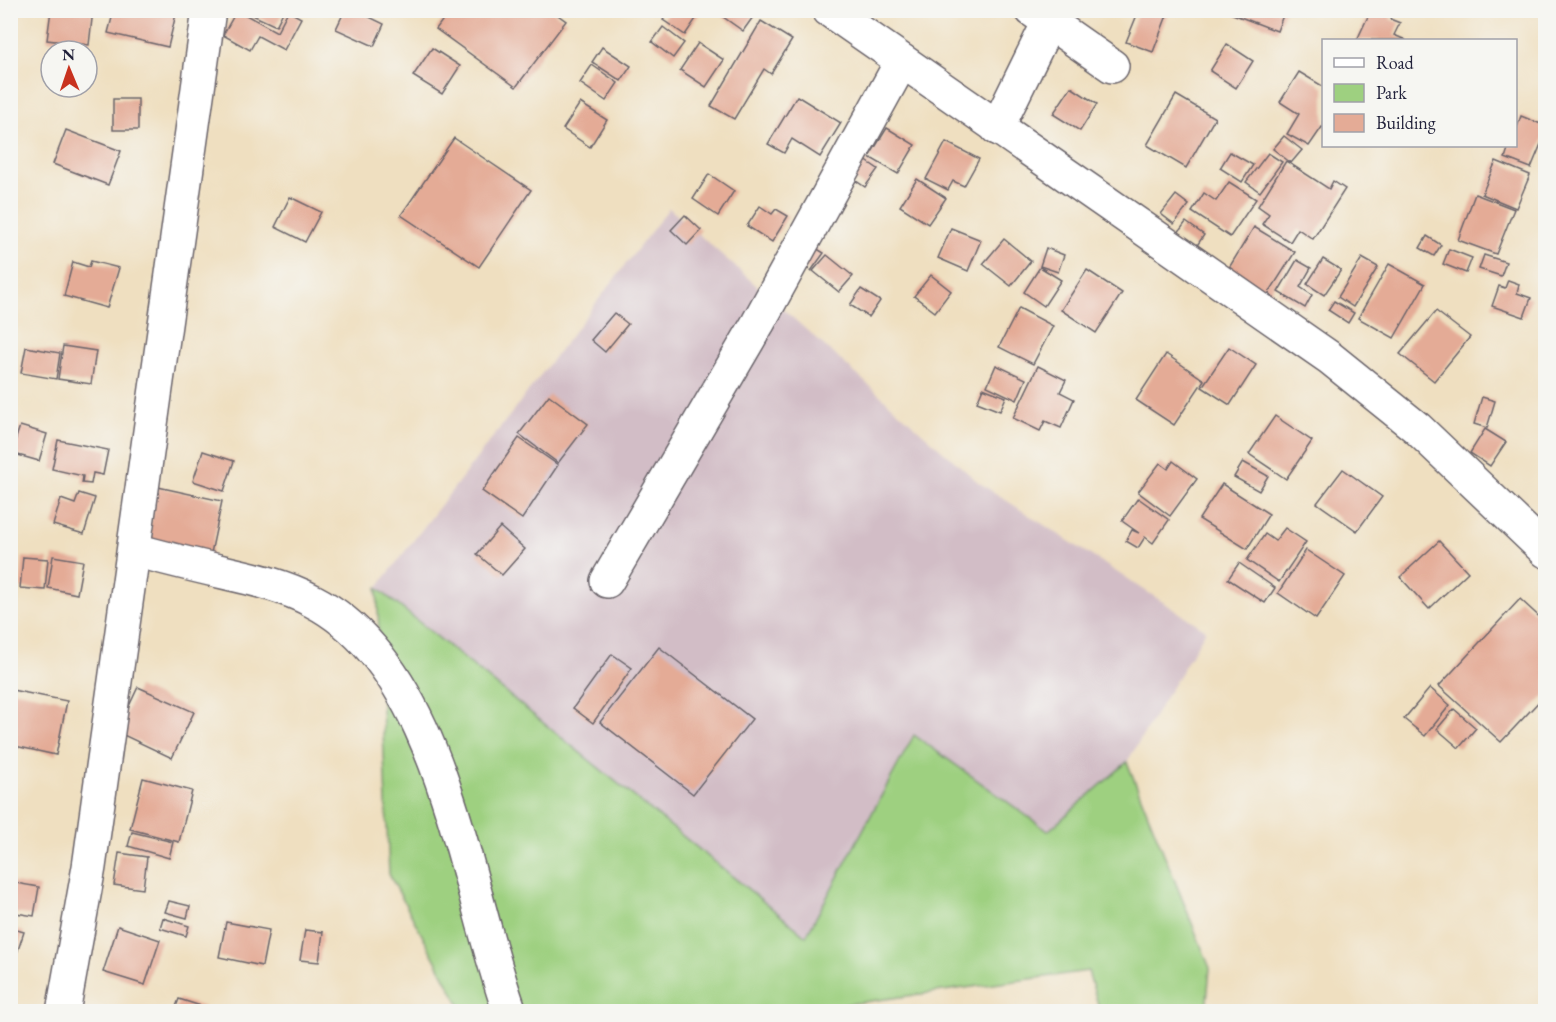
<svg xmlns="http://www.w3.org/2000/svg" width="1556" height="1022" font-family="'EB Garamond',serif">
<style>
.industrial{fill:#d2bdc6}
.green{fill:#9ed080;stroke:#60795e;stroke-width:1.5}
.building{fill:#e4ab96}
.lines{fill:none;stroke-linecap:round;stroke-linejoin:round}
.minor-casing{stroke:#6a646a;stroke-width:36}
.minor{stroke:#fff;stroke-width:33}
</style>
<rect width="100%" height="100%" fill="#f6f6f2"/>
<filter id="ink" filterUnits="userSpaceOnUse"><feTurbulence type="fractalNoise" baseFrequency=".0167" numOctaves="2"/><feDisplacementMap in="SourceGraphic" scale="12" xChannelSelector="R" yChannelSelector="G"/><feConvolveMatrix kernelMatrix="1 2 1 2 8 2 1 2 1" color-interpolation-filters="sRGB"/></filter>
<filter id="wash" filterUnits="userSpaceOnUse"><feTurbulence type="fractalNoise" baseFrequency=".008" numOctaves="4" result="noise"/><feDisplacementMap in="SourceGraphic" scale="24" xChannelSelector="R" yChannelSelector="G"/><feGaussianBlur stdDeviation="1.35" result="paint"/><feColorMatrix in="noise" values="0 0 0 0 0 0 0 0 0 0 0 0 0 0 0 0 0 1.4 0 .05"/><feComposite in="paint" operator="in"/></filter>
<g filter="url(#wash)">
<rect width="100%" height="100%" fill="#efdfc0"/>
<path class="industrial" d="M669,208L978,482L1206,630L1127,762L1049,831L913,735L806,936L377,588Z"/>
<path class="green" d="M377,588L806,936L914,735L1048,831L1127,762L1210,968L1206,1011H1100L1088,971L792,1012L463,1011L389,874Z"/>
<g id="blocks">
<g class="building">
<path d="M51,10H93L89,45L47,40Z"/>
<path d="M114,10H177L168,47L108,33Z"/>
<path d="M237,10L277,32L288,11L301,18L284,50L258,36L250,50L223,35Z"/>
<path d="M242,10H284L276,26Z"/>
<path d="M345,10H355L384,24L374,46L336,29Z"/>
<path d="M450,10H551L566,21L516,87L436,29Z"/>
<path d="M670,10H702L685,35L663,20Z"/>
<path d="M722,10H758L743,31L719,14Z"/>
<path d="M1139,10H1169L1153,52L1126,42Z"/>
<path d="M1222,10H1285L1277,31Z"/>
<path d="M1371,10H1394L1390,19L1400,23L1394,35L1406,40H1357Z"/>
<path d="M761,21L792,40L771,74L764,69L734,119L711,106Z"/>
<path d="M663,27L684,43L673,58L652,42Z"/>
<path d="M698,43L724,60L706,87L680,70Z"/>
<path d="M1227,44L1253,61L1236,88L1210,71Z"/>
<path d="M602,47L631,66L621,81L592,62Z"/>
<path d="M432,48L460,66L442,94L413,76Z"/>
<path d="M592,65L618,83L606,101L580,83Z"/>
<path d="M1299,72L1324,87V128L1322,127L1309,146L1287,134L1299,114L1280,102Z"/>
<path d="M1071,87L1097,104L1080,131L1053,114Z"/>
<path d="M1176,95L1215,118L1186,168L1147,145Z"/>
<path d="M797,96L841,123L820,157L792,139L784,153L768,144Z"/>
<rect x="113" y="99" width="25" height="31"/>
<path d="M580,103L607,120L590,147L563,129Z"/>
<path d="M1521,116L1546,126V132L1531,168L1505,158L1509,146H1516V130Z"/>
<path d="M887,128L915,145L898,174L869,157Z"/>
<path d="M66,130L121,151L108,185L53,164Z"/>
<path d="M1284,136L1302,150L1291,163L1273,149Z"/>
<path d="M454,138L531,190L479,267L401,215Z"/>
<path d="M946,142L979,159L964,186L953,181L948,190L926,179Z"/>
<path d="M1230,152L1253,165L1242,182L1220,168Z"/>
<path d="M1268,153L1282,162L1260,192L1246,182Z"/>
<path d="M865,160L878,169L865,187L852,178Z"/>
<path d="M1286,161L1329,189L1333,181L1345,189L1313,239L1298,229L1290,242L1262,224L1269,214L1258,206Z"/>
<path d="M1496,161L1530,175L1516,208L1482,194Z"/>
<path d="M709,174L734,191L718,216L693,199Z"/>
<path d="M917,179L946,198L928,224L900,206Z"/>
<path d="M1229,182L1256,199L1230,237L1192,212L1204,193L1216,201Z"/>
<path d="M1475,194L1514,209L1496,254L1458,240Z"/>
<path d="M1176,195L1189,205L1174,224L1161,214Z"/>
<path d="M290,197L321,212L305,242L275,227Z"/>
<path d="M760,206L772,214L776,209L788,216L772,242L747,226Z"/>
<path d="M685,215L701,230L687,245L671,230Z"/>
<path d="M1186,222L1204,235L1196,247L1177,234Z"/>
<path d="M1254,227L1295,252L1267,296L1227,271Z"/>
<path d="M951,228L981,240L968,271L938,258Z"/>
<path d="M1427,236L1441,245L1434,256L1420,248Z"/>
<path d="M1004,239L1031,261L1011,286L983,264Z"/>
<path d="M814,247L824,253L811,271L801,264Z"/>
<path d="M1046,248L1064,255L1058,272L1040,266Z"/>
<path d="M1449,249L1472,258L1466,273L1443,264Z"/>
<path d="M827,255L853,276L839,292L813,271Z"/>
<path d="M1484,255L1506,262L1501,276L1479,269Z"/>
<path d="M1362,258L1378,267L1353,307L1338,297Z"/>
<path d="M1323,259L1341,270L1324,295L1307,284Z"/>
<path d="M1297,260L1311,268L1300,287L1312,295L1305,308L1278,292Z"/>
<path d="M91,261L119,268L107,308L64,296L73,262L89,267Z"/>
<path d="M1389,264L1425,284L1394,338L1358,318Z"/>
<path d="M1040,267L1061,280L1044,306L1024,292Z"/>
<path d="M1087,270L1122,293L1096,333L1061,310Z"/>
<path d="M931,275L951,291L935,312L914,296Z"/>
<path d="M1508,280L1519,284L1517,293L1531,298L1524,317L1492,306L1499,286L1505,288Z"/>
<path d="M861,289L880,301L869,317L850,305Z"/>
<path d="M1334,301L1354,313L1348,323L1328,310Z"/>
<path d="M1019,308L1053,326L1033,364L999,347Z"/>
<path d="M1436,311L1470,337L1434,381L1400,354Z"/>
<path d="M614,313L628,324L605,352L591,340Z"/>
<path d="M63,346L96,351L91,384L58,379Z"/>
<path d="M26,347L60,353L56,379L21,373Z"/>
<path d="M1229,347L1256,365L1230,405L1202,387Z"/>
<path d="M1166,354L1204,380L1174,425L1136,400Z"/>
<path d="M996,365L1026,379L1017,400L987,386Z"/>
<path d="M1038,366L1066,380L1060,392L1074,399L1061,428L1045,421L1040,431L1013,418Z"/>
<path d="M983,388L1006,397L1000,411L977,402Z"/>
<path d="M549,395L588,424L558,463L519,434Z"/>
<path d="M1482,397L1495,401L1487,428L1474,424Z"/>
<path d="M1275,416L1312,441L1286,479L1249,454Z"/>
<path d="M20,426L47,434L39,461L11,453Z"/>
<path d="M1485,429L1506,442L1490,466L1470,453Z"/>
<path d="M519,438L558,465L522,519L482,491Z"/>
<path d="M58,440L108,450L103,475L93,473L91,484L82,483L83,476L52,469Z"/>
<path d="M203,451L234,461L224,491L193,481Z"/>
<path d="M1173,461L1197,479L1170,516L1138,492L1160,463L1168,469Z"/>
<path d="M1243,462L1268,476L1259,491L1234,477Z"/>
<path d="M1343,469L1382,497L1357,531L1317,503Z"/>
<path d="M1222,484L1269,514L1247,549L1199,519Z"/>
<path d="M158,487L222,501L210,558L146,545Z"/>
<path d="M79,493L95,498L84,534L53,525L61,499L75,504Z"/>
<path d="M1138,498L1169,520L1153,543L1145,537L1138,548L1126,541L1132,530L1139,533L1122,521Z"/>
<path d="M500,527L525,549L502,575L477,554Z"/>
<path d="M1285,528L1306,542L1279,582L1247,560L1265,534L1275,541Z"/>
<path d="M1439,541L1468,572L1429,609L1400,577Z"/>
<path d="M1306,550L1345,576L1316,619L1278,593Z"/>
<path d="M53,556L83,561L77,594L48,588Z"/>
<path d="M23,557L48,559L45,590L20,588Z"/>
<path d="M1239,563L1275,588L1265,603L1228,579Z"/>
<path d="M1520,599L1546,623V694L1501,742L1439,686Z"/>
<path d="M659,647L752,719L693,794L600,722Z"/>
<path d="M612,654L632,668L593,723L573,708Z"/>
<path d="M138,687L194,712L172,758L117,732Z"/>
<path d="M1430,688L1450,705L1425,736L1404,719Z"/>
<path d="M12,690L67,701L56,755L10,745V699Z"/>
<path d="M1454,709L1476,728L1459,748L1437,729Z"/>
<path d="M143,778L192,791L179,842L130,829Z"/>
<path d="M132,832L173,842L169,858L128,846Z"/>
<path d="M119,853L147,857L143,889L114,885Z"/>
<path d="M10,882L39,887L34,916L10,912Z"/>
<path d="M169,901L190,906L187,918L165,912Z"/>
<path d="M163,918L189,926L186,936L160,928Z"/>
<path d="M226,922L269,930L262,966L219,957Z"/>
<path d="M118,926L160,940L145,985L103,972Z"/>
<path d="M10,928L24,932L13,965L10,964Z"/>
<path d="M305,930L323,932L319,962L300,960Z"/>
<path d="M179,999L204,1007L202,1012H174Z"/>
</g>
</g>
</g>
<g filter="url(#ink)">
<use href="#blocks" fill-opacity="0" stroke="#6a646a" stroke-width="1.5"/>
<g class="lines">
<defs>
<g id="minor">
<path d="M829,10L1330,358L1417,428L1546,551"/>
<path d="M1032,10L1112,66"/>
<path d="M997,128L1049,22"/>
<path d="M135,550C164,558 193,565 223,572C254,579 285,586 313,601C443,668 464,886 510,1012"/>
<path d="M607,581L758,323L902,61"/>
<path d="M63,1012L89,867L209,10"/>
</g>
</defs>
<use href="#minor" class="minor-casing"/>
<use href="#minor" class="minor"/>
</g>
</g>
<rect width="1556" height="1022" fill="none" stroke="#f6f6f2" stroke-width="36"/>
<rect x="1322" y="39" width="195" height="108" fill="#f6f6f2" stroke="#a1a1a9" stroke-width="1.5"/>
<rect x="1334" y="58" width="30" height="9" fill="#ffffff" stroke="#a1a1a9" stroke-width="1.5"/>
<text x="1376" y="69" font-size="18" fill="#22223b">Road</text>
<rect x="1334" y="84" width="30" height="18" fill="#9ed080" stroke="#a1a1a9" stroke-width="1.5"/>
<text x="1376" y="99" font-size="18" fill="#22223b">Park</text>
<rect x="1334" y="114" width="30" height="18" fill="#e4ab96" stroke="#a1a1a9" stroke-width="1.5"/>
<text x="1376" y="129" font-size="18" fill="#22223b">Building</text>
<g transform="translate(69 69) rotate(358)"><circle r="28" fill="#f6f6f2" stroke="#a1a1a9" stroke-width="1.5"/>
<path d="M0-4.5L10 22L0 15L-10 22Z" fill="#c8321e"/>
<text y="-9" font-size="16" font-weight="bold" text-anchor="middle" fill="#22223b">N</text>
</g>
</svg>
